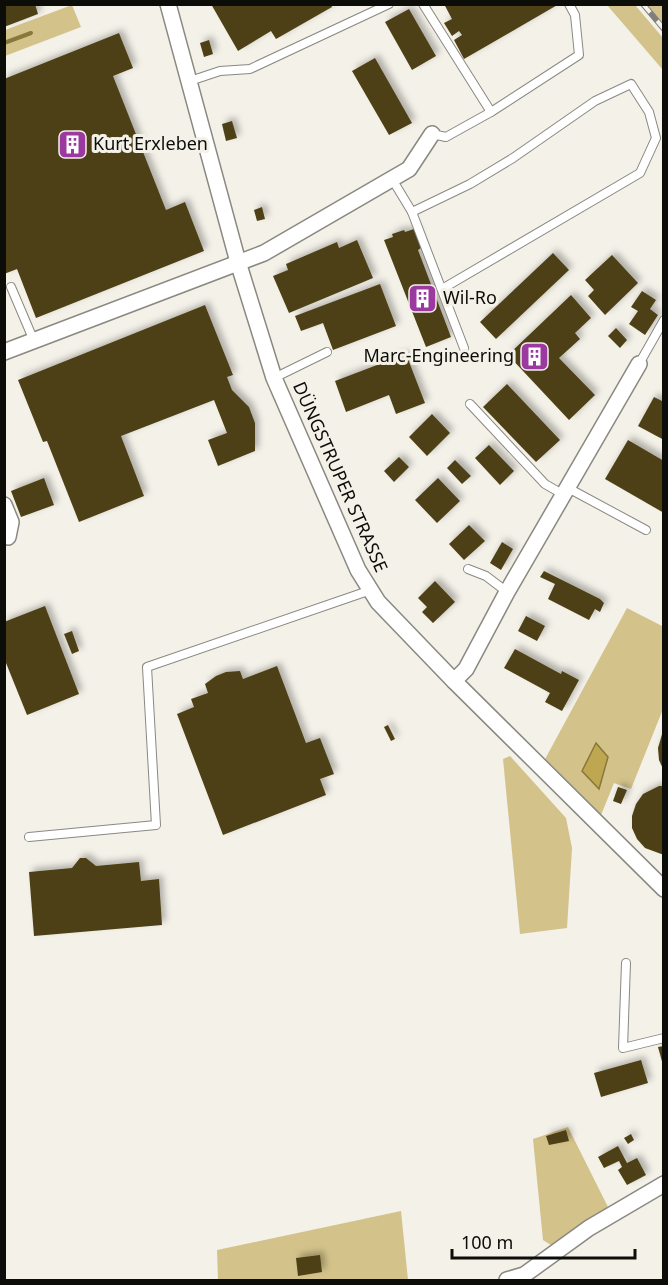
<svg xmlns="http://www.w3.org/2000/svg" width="668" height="1285" font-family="'Noto Sans',sans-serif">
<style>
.green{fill:#d3c28a}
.water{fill:#bfa651;stroke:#89783b;stroke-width:1.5}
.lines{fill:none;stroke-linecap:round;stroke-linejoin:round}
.stream{stroke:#89783b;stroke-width:4}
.building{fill:#4e4113;filter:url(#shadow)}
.service-casing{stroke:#8a8881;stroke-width:10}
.minor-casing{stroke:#8a8881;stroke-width:18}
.service{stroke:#fff;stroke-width:8}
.minor{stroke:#fff;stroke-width:15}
.rail-casing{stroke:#807f79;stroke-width:6}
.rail{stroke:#f3f1e8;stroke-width:4;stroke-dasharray:11;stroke-linecap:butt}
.labels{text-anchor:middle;stroke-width:6;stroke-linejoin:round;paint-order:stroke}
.poi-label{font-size:18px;fill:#0c0c09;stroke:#f3f1e8;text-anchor:start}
.street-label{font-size:18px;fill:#0c0c09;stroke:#f3f1e8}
</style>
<defs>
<filter id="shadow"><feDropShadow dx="4" dy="-4" stdDeviation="3" flood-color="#0004"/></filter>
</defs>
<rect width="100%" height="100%" fill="#f3f1e8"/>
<g class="green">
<path d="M72,5L81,27L5,56V30Z"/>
<path d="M607,5H635L663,38V70Z"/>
<path d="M648,5H663V23Z"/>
<path d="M627,608L662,626L663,623V709L631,789L614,783L601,815L544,761Z"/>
<path d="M510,756L566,818L572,848L567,928L520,934L503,759Z"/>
<path d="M568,1127L609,1209L554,1247L543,1240L533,1139Z"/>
<path d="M401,1211L408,1280H218L217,1250Z"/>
</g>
<path class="water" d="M596,743L608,757L599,789L582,771Z"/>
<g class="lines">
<path class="stream" d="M4,43L31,33"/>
</g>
<g class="building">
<path d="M4,4H35L38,14L4,27Z"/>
<path d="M211,4H331L332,7L276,39L271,31L238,51Z"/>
<path d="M444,4H559L464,59L454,40L462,35L459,31L452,36L444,23L452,19Z"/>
<path d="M409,9L436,56L412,70L385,22Z"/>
<path d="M119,33L133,68L113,76L166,210L185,202L204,251L36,318L17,269L4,274V79Z"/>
<path d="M209,40L213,54L204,57L200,43Z"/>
<path d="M375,58L412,123L389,135L352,71Z"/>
<path d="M232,121L237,138L226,141L222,124Z"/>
<path d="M262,207L265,219L257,221L254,210Z"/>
<path d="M414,229L421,248L418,250L451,337L426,347L384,240L393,237L392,234L404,230L405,232Z"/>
<path d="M357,240L373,278L289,313L273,276L288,270L286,264L337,242L339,248Z"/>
<path d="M553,253L569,270L496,339L480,322Z"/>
<path d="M612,255L638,283L605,315L588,296L594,290L585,280Z"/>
<path d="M380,284L396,326L333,350L323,323L301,331L295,316Z"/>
<path d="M642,291L656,300L650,309L658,315L645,335L629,324L638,311L631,307Z"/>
<path d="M571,295L591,318L575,333L580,339L559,358L595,395L569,420L508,355Z"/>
<path d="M205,305L233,375L227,377L232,390L249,407L255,423V451L218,466L208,440L227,433L214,400L121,436L144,496L79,522L47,441L43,442L18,380Z"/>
<path d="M616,328L627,340L620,348L608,336Z"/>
<path d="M406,354L425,403L396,414L389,395L346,412L335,381Z"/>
<path d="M507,384L560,440L536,462L483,407Z"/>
<path d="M654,397L664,402V440L638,426Z"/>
<path d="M432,414L450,433L427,456L409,437Z"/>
<path d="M628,440L664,461V513L605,479Z"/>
<path d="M489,445L514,471L500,485L475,458Z"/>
<path d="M399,457L409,467L394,482L384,471Z"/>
<path d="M455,460L471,476L462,484L447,468Z"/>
<path d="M44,478L54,505L21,517L11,491Z"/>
<path d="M438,478L460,501L437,523L415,500Z"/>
<path d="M469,525L485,541L464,560L449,544Z"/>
<path d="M502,542L513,549L501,570L490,563Z"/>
<path d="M544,571L600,599L604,603L600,612L595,609L589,620L548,599L555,584L540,577Z"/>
<path d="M435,581L455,602L433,623L422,612L427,607L418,598Z"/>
<path d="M45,606L79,694L27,715L4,658V622Z"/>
<path d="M526,616L545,626L537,641L518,631Z"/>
<path d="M72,631L79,651L72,654L64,634Z"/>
<path d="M515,649L561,674L562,671L579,680L562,711L545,702L550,693L504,668Z"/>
<path d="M277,666L306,743L320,738L334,774L320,779L326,795L223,835L177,714L194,707L191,699L208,693L205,684L216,676L226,672L240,671L243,679Z"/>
<path d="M388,725L395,739L391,741L384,727Z"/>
<path d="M663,731L664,732V771L659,760L658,748Z"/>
<path d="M659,786H664V855L645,848L637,839L632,828V816L636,804L643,794Z"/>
<path d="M618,787L627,790L621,804L613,801Z"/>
<path d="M80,858H86L96,866L139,862L141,881L159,879L162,925L34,936L29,872L72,868Z"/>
<path d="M664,1046V1065H663L658,1047Z"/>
<path d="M641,1060L648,1083L601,1097L594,1073Z"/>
<path d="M566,1130L569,1141L549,1145L546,1136Z"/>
<path d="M631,1134L634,1140L628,1144L624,1138Z"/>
<path d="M618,1146L627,1163L637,1158L646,1175L627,1185L618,1170L622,1167L619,1161L604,1168L598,1157Z"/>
<path d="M320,1255L322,1272L298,1276L296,1258Z"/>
</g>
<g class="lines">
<defs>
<g id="service">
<path d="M423,4L491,112"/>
<path d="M190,81L220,71L250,69L389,4"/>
<path d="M432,134L446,137L491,112L579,55L575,15L569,4"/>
<path d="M392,179L412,212L464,348"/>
<path d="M412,212L470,184L513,158L595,101L631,84L649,112L656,138L640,173L442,289"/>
<path d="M11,287L34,341"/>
<path d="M639,364L664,320"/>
<path d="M274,378L327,352"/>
<path d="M470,404L545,484L564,495"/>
<path d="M568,488L646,530"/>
<path d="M468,569L486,576L507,592"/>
<path d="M29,837L156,825L147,667L371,590"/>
<path d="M626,963L623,1048L664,1038"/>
</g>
<g id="minor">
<path d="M168,4L238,262L274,378L358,570L378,602L454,681L664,889"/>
<path d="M4,352L264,253L409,169L432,134"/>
<path d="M4,505L11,522L8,537"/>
<path d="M454,681L466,669L507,592L639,364"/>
<path d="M507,1280L524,1275L589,1228L664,1184"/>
</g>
</defs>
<use href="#service" class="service-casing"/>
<use href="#minor" class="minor-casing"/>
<use href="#service" class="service"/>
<use href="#minor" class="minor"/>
<defs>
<path id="rail" d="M643,4L664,29"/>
</defs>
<use href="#rail" class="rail-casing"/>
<use href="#rail" class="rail"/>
</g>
<defs>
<symbol id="building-square" viewBox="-11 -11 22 22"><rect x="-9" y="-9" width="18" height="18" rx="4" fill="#9b39a0" stroke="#f3f1e8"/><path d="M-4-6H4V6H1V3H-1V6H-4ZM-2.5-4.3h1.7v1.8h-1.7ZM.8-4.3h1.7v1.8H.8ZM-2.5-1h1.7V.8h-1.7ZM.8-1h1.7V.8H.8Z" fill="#fff"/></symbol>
</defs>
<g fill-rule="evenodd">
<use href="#building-square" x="56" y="128" width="33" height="33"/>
<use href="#building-square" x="406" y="282" width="33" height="33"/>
<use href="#building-square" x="518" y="340" width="33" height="33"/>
</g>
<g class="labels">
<g class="poi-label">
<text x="93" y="150">Kurt Erxleben</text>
<text x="443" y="304">Wil-Ro</text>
<text x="514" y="362" text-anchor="end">Marc-Engineering</text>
</g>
<g class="street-label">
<text transform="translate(340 477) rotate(66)" y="6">DÜNGSTRUPER STRASSE</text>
</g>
</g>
<rect width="668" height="1285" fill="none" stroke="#0c0c09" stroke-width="12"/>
<path d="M452 1249v9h183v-9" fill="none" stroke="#0c0c09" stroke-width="3"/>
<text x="461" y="1249" font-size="18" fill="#0c0c09" stroke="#f3f1e8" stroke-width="4.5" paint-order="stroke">100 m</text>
</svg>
